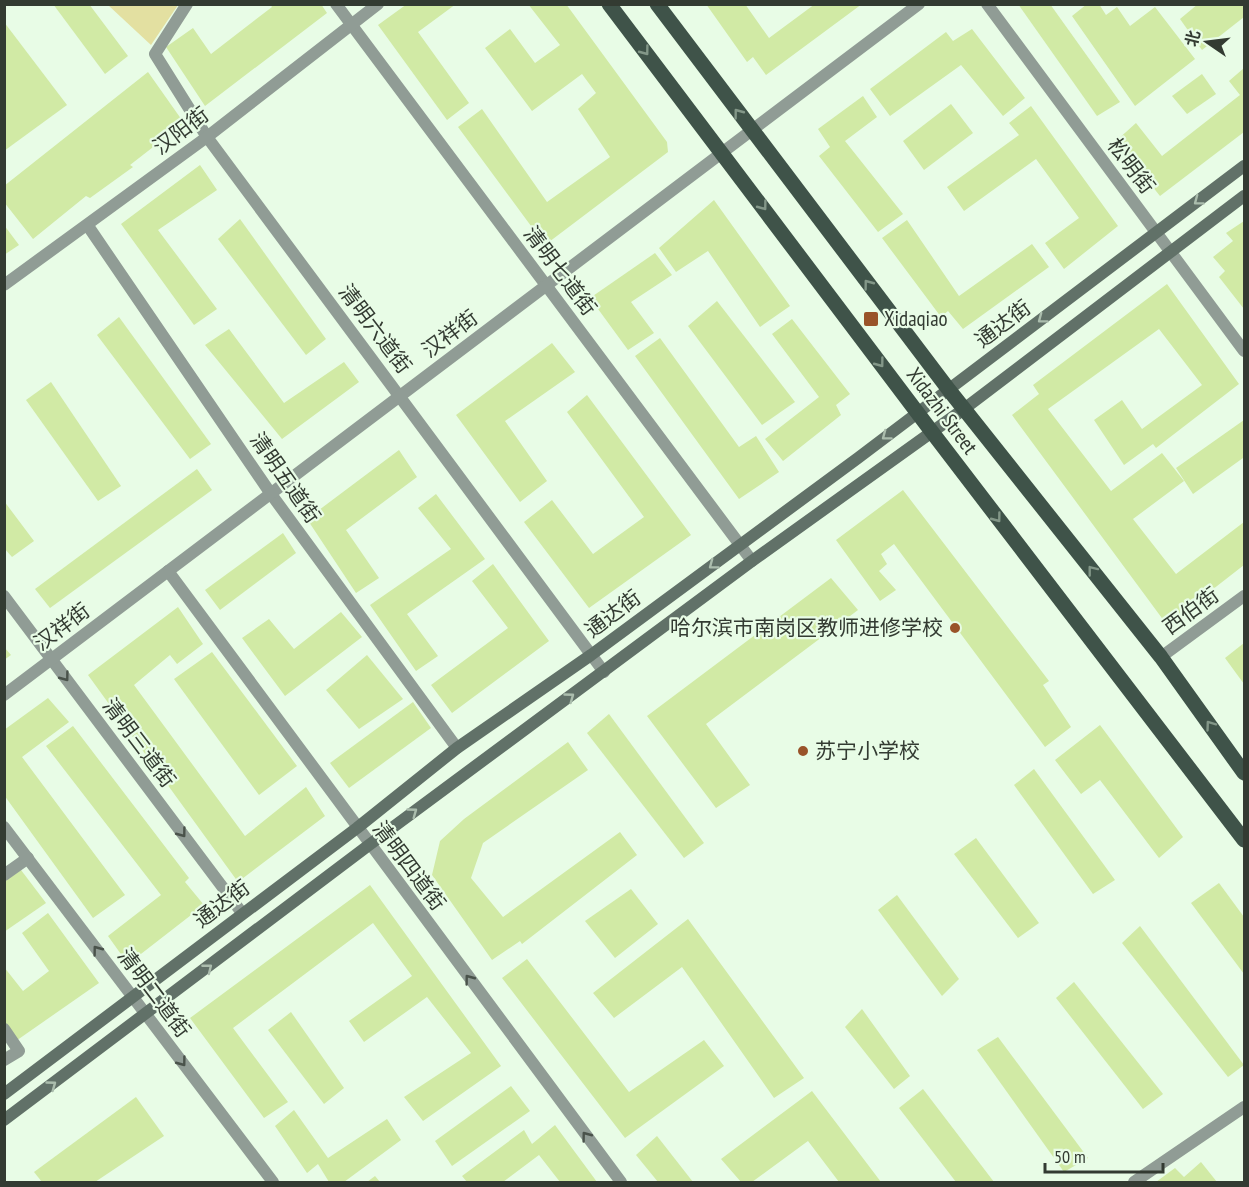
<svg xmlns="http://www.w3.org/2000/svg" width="1249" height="1187" font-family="'PT Sans Narrow','Noto Sans SC',sans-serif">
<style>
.green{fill:#e3e0a1}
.building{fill:#d1eaa5}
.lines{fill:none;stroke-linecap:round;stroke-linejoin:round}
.minor{stroke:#909c95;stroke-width:12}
.tertiary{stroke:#909c95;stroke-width:12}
.secondary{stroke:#617168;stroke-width:12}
.primary{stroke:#3f5349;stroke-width:15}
.oneway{stroke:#839788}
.oneway2{stroke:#abbdad}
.oneway3{stroke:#4a534b}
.poi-dot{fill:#995329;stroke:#e8fce6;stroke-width:2}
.labels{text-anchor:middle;stroke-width:4.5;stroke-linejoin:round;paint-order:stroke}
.street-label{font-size:21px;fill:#333b32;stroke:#e8fce6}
.poi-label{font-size:21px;fill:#333b32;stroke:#e8fce6;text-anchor:start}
</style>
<rect width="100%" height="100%" fill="#e8fce6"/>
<path class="green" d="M108,5H178L151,45Z"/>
<g class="building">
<path d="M53,4H89L128,56L105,74Z"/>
<path d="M270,4H321L327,13L205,106L166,47L193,28L211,54L272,7Z"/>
<path d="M407,4H456L418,32L469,103L447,120L378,25Z"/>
<path d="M528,4H566L667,142L668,152L545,245L458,127L482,109L547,202L610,157L578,109L596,93L582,74L532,111L485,48L510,29L535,63L560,45Z"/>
<path d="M706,4H745L769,38L815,4H862L766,75L753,57L747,62Z"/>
<path d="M1018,4H1050L1120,102L1097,116Z"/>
<path d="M1087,4H1099L1106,15L1117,7L1130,26L1155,7L1195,59L1135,106L1072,16Z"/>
<path d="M1198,4H1244V17L1202,50L1180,19Z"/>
<path d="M4,22L67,105L4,151Z"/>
<path d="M972,29L1025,98L1003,116L961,65L890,116L870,89L946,32L953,41Z"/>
<path d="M1244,68V132L1160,196L1116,141L1136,123L1162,156L1240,95L1229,81Z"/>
<path d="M148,72L184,123L130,165L133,167L90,198L86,196L33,239L4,202V186Z"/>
<path d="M1202,74L1216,94L1187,114L1172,96Z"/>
<path d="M863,96L877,117L845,141L903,214L878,232L819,156L830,147L818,129Z"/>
<path d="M951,104L973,133L924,170L903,141Z"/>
<path d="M1031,106L1118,226L1064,269L1045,243L1079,218L1036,159L964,211L947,187L1019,135L1009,123Z"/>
<path d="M200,165L217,190L158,230L217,309L194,325L121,224Z"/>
<path d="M714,200L790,306L760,327L708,251L676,272L659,248Z"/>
<path d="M240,219L326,339L306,355L218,239Z"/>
<path d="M907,220L959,296L1032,244L1049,267L963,329L948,311L941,317L882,238Z"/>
<path d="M1244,221V309L1219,277L1225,271L1213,257L1233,241L1226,233Z"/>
<path d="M4,225L19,245L4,255Z"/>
<path d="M655,253L672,275L631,302L654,333L628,350L590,298Z"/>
<path d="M1167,284L1239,384L1156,448L1153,444L1124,465L1094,420L1122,400L1142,429L1202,385L1159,329L1048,409L1111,491L1162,453L1184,481L1133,519L1176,574L1244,522V565L1167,625L1012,415L1039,394L1033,385Z"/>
<path d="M717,301L795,402L762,425L688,326Z"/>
<path d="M119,317L211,444L190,459L97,335Z"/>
<path d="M792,319L850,394L836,405L841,415L783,461L765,439L819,397L772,334Z"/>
<path d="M229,329L284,403L344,362L359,382L282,439L205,345Z"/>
<path d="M660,338L739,447L756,436L779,472L739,499L635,356Z"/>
<path d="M552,343L575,372L505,421L547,481L520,502L456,415Z"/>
<path d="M51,382L121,486L98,501L26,400Z"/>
<path d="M587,395L691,535L589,608L524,522L552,500L593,554L644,517L567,412Z"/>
<path d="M1244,420V461L1243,458L1193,494L1176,468Z"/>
<path d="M399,450L417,477L346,530L379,578L356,593L307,519Z"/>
<path d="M197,469L212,490L50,608L35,589Z"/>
<path d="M903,490L1049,681L1043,685L1071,727L1045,747L894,544L881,554L887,564L879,571L896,590L880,601L836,540Z"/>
<path d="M436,494L485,559L407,614L438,656L416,671L370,605L451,549L418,508Z"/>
<path d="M4,501L34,541L12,557L4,548Z"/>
<path d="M283,533L296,553L220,610L205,590Z"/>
<path d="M493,564L549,641L452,713L431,685L508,628L472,581Z"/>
<path d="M831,578L858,610L706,724L750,785L716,808L647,716Z"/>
<path d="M178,607L203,644L177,664L170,655L134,685L245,836L306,787L325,816L238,882L88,675Z"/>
<path d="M341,612L362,637L285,696L242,638L269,619L294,649Z"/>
<path d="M1244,643V684L1225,658Z"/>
<path d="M4,647L11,655L4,660Z"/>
<path d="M212,652L297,766L259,795L174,679Z"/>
<path d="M367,655L403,699L359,729L326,690Z"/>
<path d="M48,698L69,722L22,757L125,895L93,918L4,795V730Z"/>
<path d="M413,702L431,728L349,788L330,763Z"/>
<path d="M609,714L704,843L684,858L587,733Z"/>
<path d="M1100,725L1183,837L1159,858L1100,780L1081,794L1055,760Z"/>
<path d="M73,726L189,878L185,882L204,905L128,964L108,936L161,895L46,746Z"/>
<path d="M568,742L588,770L483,843L471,878L503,917L620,832L637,855L522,944L520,941L492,960L432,875L440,841L464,819Z"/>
<path d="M1034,769L1115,880L1093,894L1014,785Z"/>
<path d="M976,838L1039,923L1018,938L954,854Z"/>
<path d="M21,870L46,903L4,932V882Z"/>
<path d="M1219,883L1244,917V974L1191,903Z"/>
<path d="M370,885L501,1066L423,1121L404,1097L471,1053L427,997L364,1042L349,1021L412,976L373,923L233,1028L288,1102L264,1118L190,1018Z"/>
<path d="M631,889L658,924L615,958L585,921Z"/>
<path d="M897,895L959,979L942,996L878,910Z"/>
<path d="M48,913L99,983L13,1043L4,1032V967L23,991L49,971L22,933Z"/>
<path d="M688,919L804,1078L774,1098L682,967L614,1018L593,993Z"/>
<path d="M1140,926L1244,1065L1228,1077L1122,943Z"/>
<path d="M527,959L629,1092L704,1040L724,1066L625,1138L502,978Z"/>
<path d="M1074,982L1163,1094L1143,1109L1056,998Z"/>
<path d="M862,1009L910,1076L894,1089L845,1027Z"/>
<path d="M291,1012L344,1088L324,1104L268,1030Z"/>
<path d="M998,1037L1088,1158L1064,1172L977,1050Z"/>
<path d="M511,1086L530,1111L452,1166L435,1141Z"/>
<path d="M923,1089L994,1182H956L899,1108Z"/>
<path d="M812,1091L881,1182H839L808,1141L752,1182H741L721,1159Z"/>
<path d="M136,1097L164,1136L95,1182H42L34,1172Z"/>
<path d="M294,1110L328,1158L387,1119L401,1140L344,1182H329L318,1164L307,1173L275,1126Z"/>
<path d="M555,1125L597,1182H560L539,1155L503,1182H467L462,1176L524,1130L532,1144Z"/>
<path d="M657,1136L693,1182H658L636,1155Z"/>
<path d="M1201,1162L1217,1182H1156L1175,1168L1184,1177Z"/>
<path d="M375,1176L380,1182H367Z"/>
</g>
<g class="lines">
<g class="minor">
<path d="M4,875L28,858"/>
<path d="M4,1029L19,1051L4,1060"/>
</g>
<g class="tertiary">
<path d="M187,4L155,54L207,137L604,672"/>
<path d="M336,4L752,561"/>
<path d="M987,4L1244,351"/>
<path d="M88,226L271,494L457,748"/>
<path d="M4,285L207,137L378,4"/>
<path d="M168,571L621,1182"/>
<path d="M4,596L242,913"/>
<path d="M1161,657L1244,596"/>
<path d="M4,695L919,4"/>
<path d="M4,827L273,1182"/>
<path d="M1134,1182L1244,1107"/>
</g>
<g class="secondary">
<path d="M4,1094L357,828L457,748L591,655L858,458L1244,166"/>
<path d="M4,1120L369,845L752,561L964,409L1244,196"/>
</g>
<g class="primary">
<path d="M609,4L932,432L1244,840"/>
<path d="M657,4L949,390L1161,657L1244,773"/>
</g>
</g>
<defs><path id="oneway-chevron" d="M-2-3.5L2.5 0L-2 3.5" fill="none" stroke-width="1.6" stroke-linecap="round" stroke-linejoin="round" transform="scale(1.5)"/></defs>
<g class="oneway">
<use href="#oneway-chevron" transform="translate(645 51) rotate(53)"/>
<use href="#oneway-chevron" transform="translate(738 113) rotate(-127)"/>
<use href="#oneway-chevron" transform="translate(763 206) rotate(53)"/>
<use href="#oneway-chevron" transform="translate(868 284) rotate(-127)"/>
<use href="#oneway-chevron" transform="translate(880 363) rotate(53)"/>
<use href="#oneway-chevron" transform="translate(997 518) rotate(53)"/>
<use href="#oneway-chevron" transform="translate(1092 570) rotate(-128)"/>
<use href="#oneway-chevron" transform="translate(1210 725) rotate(-126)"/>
</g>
<g class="oneway2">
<use href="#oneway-chevron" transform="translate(1198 201) rotate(143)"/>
<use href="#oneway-chevron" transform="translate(1042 319) rotate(143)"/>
<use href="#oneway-chevron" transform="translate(886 436) rotate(143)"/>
<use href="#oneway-chevron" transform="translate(713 565) rotate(143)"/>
<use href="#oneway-chevron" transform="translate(570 697) rotate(-36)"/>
<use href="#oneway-chevron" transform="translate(413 812) rotate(-36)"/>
<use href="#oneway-chevron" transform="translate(208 968) rotate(-38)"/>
<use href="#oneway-chevron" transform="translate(52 1085) rotate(-36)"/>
</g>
<g class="oneway3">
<use href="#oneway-chevron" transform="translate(65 677) rotate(53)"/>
<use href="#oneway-chevron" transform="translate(182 833) rotate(53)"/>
<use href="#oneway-chevron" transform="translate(97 950) rotate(-127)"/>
<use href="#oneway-chevron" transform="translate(469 979) rotate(-127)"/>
<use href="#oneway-chevron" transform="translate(182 1062) rotate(53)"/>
<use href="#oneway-chevron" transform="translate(586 1136) rotate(-127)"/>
</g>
<g class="poi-dot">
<rect x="863" y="311" width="16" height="16" rx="3"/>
<circle cx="955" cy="628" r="6"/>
<circle cx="803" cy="751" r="6"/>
</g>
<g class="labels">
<g class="street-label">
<text transform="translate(181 131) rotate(-37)" y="7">汉阳街</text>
<text transform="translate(1131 166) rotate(53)" y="7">松明街</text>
<text transform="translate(560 271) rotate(53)" y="7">清明七道街</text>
<text transform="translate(1003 324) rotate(-37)" y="7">通达街</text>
<text transform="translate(375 329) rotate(53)" y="7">清明六道街</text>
<text transform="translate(450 334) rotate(-37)" y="7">汉祥街</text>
<text transform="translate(942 411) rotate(53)" y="7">Xidazhi Street</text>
<text transform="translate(285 478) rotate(55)" y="7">清明五道街</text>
<text transform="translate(1191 611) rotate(-36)" y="7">西伯街</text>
<text transform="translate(613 614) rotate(-37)" y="7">通达街</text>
<text transform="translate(62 627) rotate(-37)" y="7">汉祥街</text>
<text transform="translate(139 743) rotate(53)" y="7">清明三道街</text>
<text transform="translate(409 866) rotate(53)" y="7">清明四道街</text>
<text transform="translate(222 904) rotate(-37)" y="7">通达街</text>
<text transform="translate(154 993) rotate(53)" y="7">清明二道街</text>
</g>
<g class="poi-label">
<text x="884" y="326">Xidaqiao</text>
<text x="943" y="635" text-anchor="end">哈尔滨市南岗区教师进修学校</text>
<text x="815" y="758">苏宁小学校</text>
</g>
</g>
<rect width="1249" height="1187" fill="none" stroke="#333b32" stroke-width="12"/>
<g transform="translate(1207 42) rotate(284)" stroke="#e8fce6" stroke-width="4.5" paint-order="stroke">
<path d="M0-4.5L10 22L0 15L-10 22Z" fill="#333b32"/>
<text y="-9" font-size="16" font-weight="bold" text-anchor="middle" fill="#333b32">北</text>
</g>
<path d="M1045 1163v9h118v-9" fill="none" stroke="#333b32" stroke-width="3"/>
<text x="1054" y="1163" font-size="18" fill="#333b32" stroke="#e8fce6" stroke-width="4.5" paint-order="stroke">50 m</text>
</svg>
